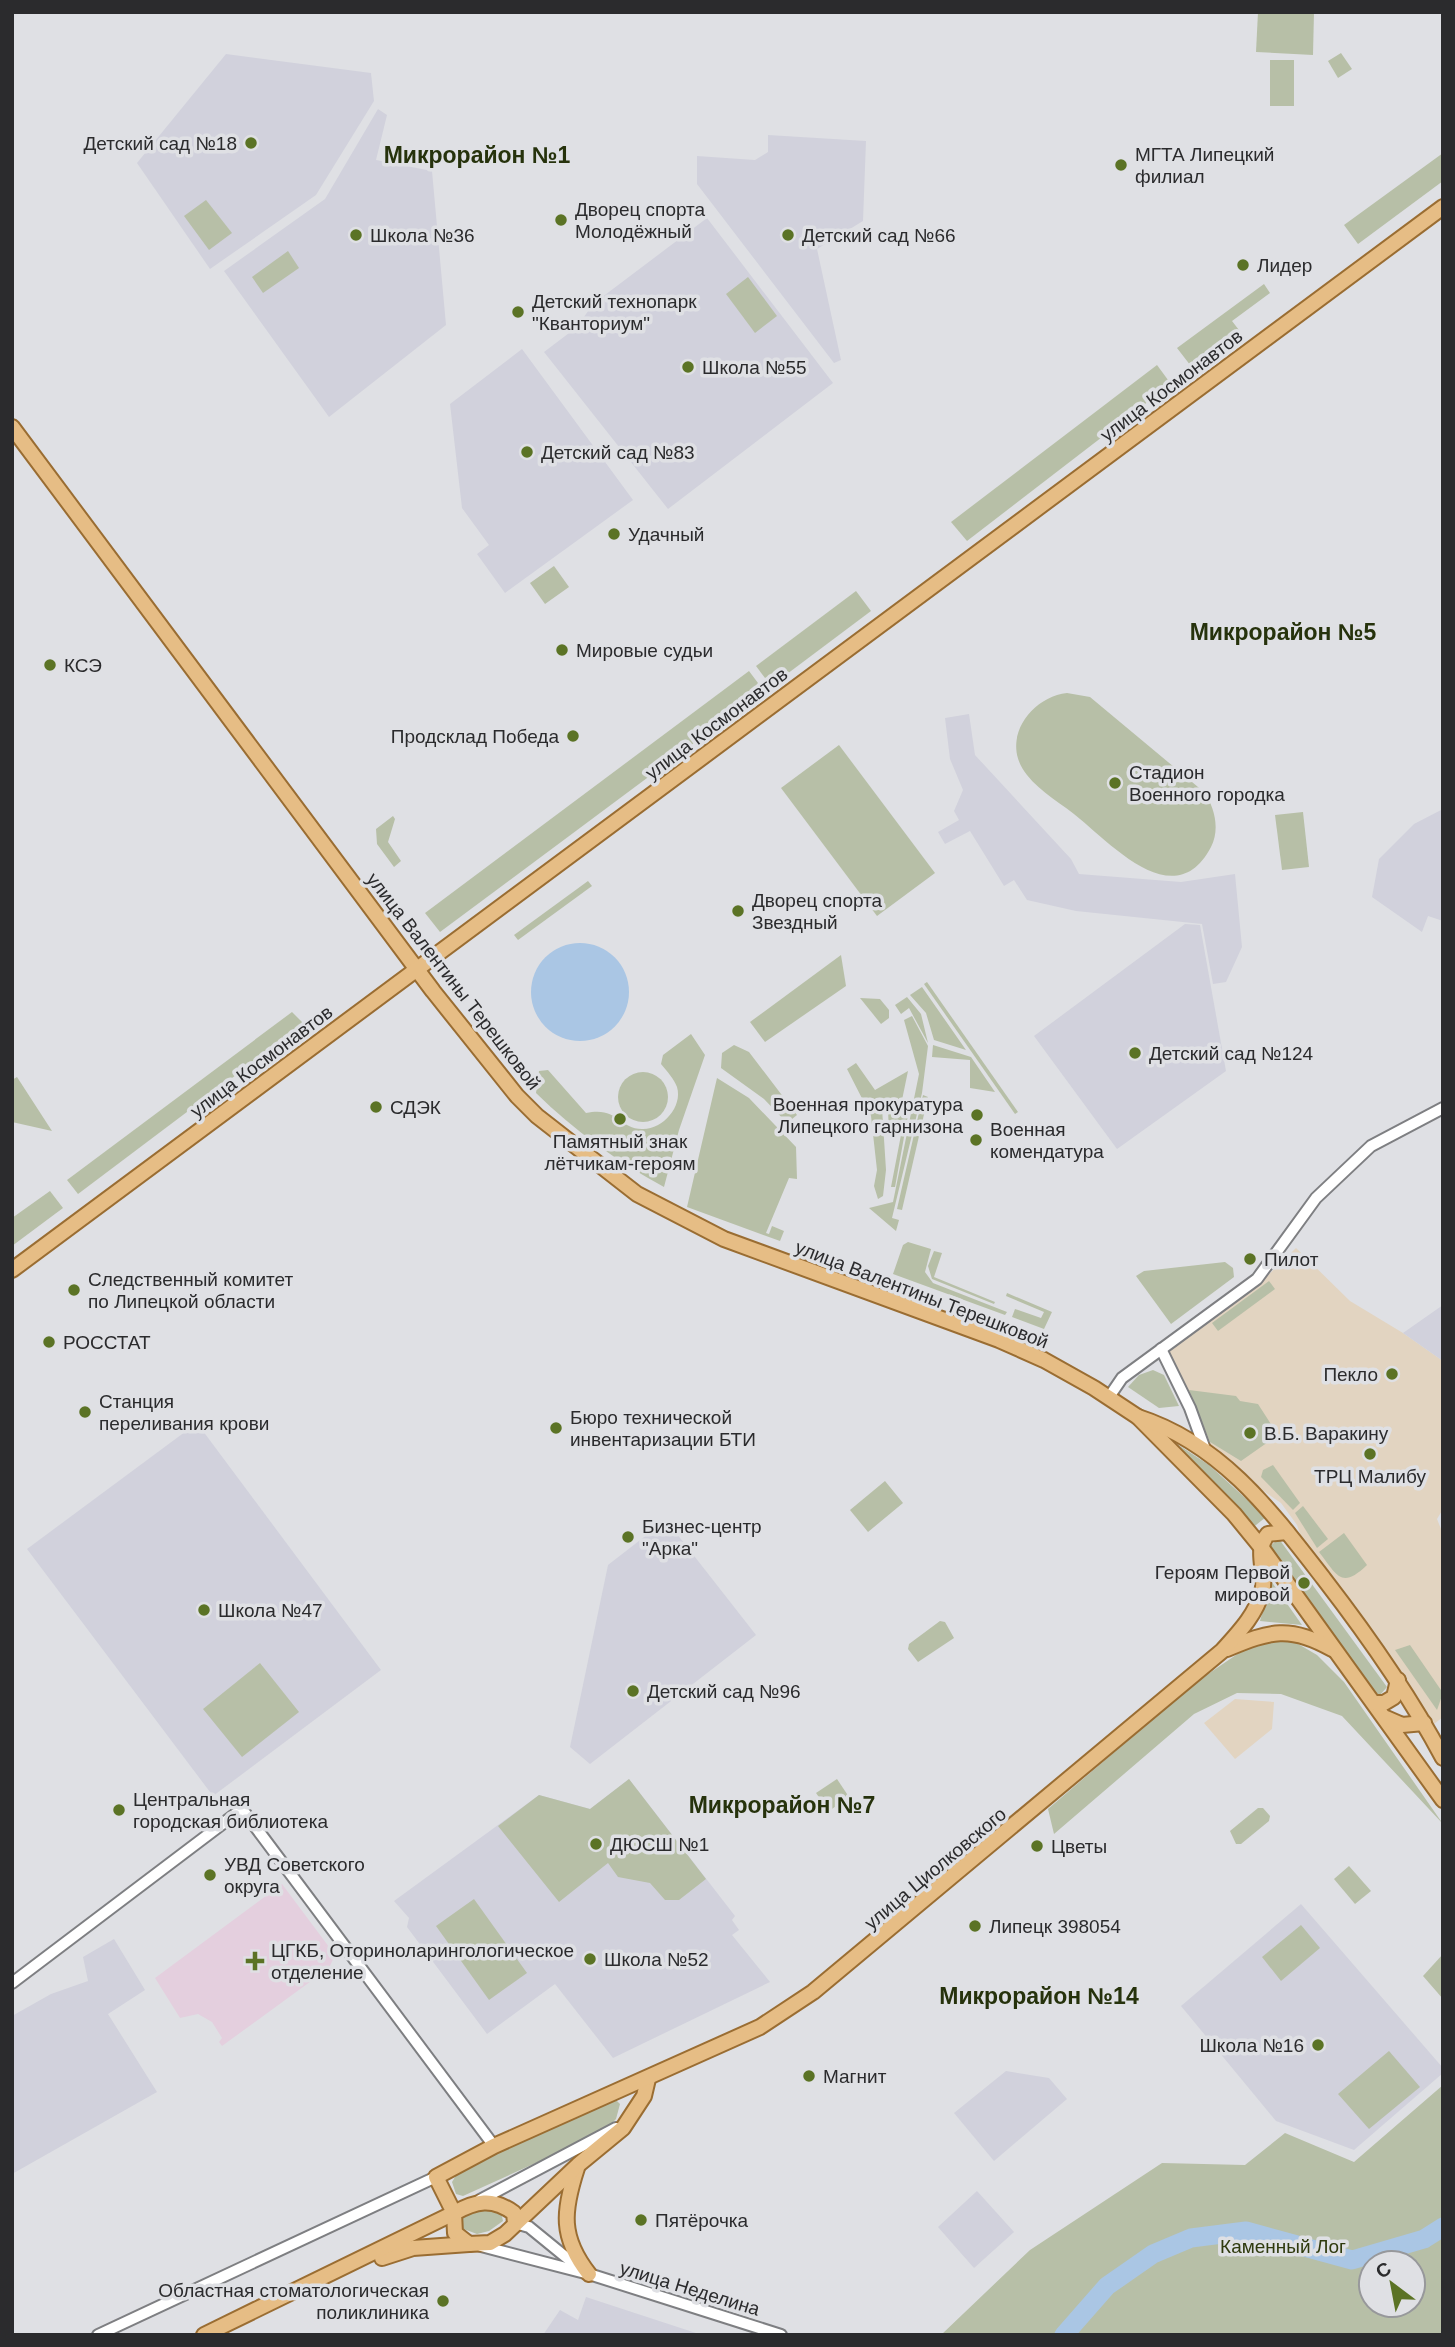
<svg xmlns="http://www.w3.org/2000/svg" width="1455" height="2347" font-family="Helvetica,sans-serif">
<style>
.commercial{fill:#e2d4c1}
.built{fill:#d1d1dc}
.medical{fill:#e4cfde}
.green{fill:#b7bfa7;fill-rule:evenodd}
.water{fill:#aac6e4}
.lines{fill:none;stroke-linecap:round;stroke-linejoin:round}
.river{stroke:#aac6e4;stroke-width:19}
.minor-casing{stroke:#7e7f82;stroke-width:14}
.major-casing{stroke:#9a6d32;stroke-width:18}
.minor{stroke:#fff;stroke-width:10}
.major{stroke:#e6bd85;stroke-width:14}
.poi-dot{fill:#5b7325;stroke:#dfe0e4;stroke-width:2.5}
.labels{text-anchor:middle;stroke-width:7;stroke-linejoin:round;paint-order:stroke}
.poi-label{font-size:19px;fill:#2b2b2d;stroke:#dfe0e4;text-anchor:start}
.street-label{font-size:19px;fill:#2b2b2d;stroke:#dfe0e4}
.park-label{font-size:19px;fill:#2f3a0e;stroke:#dfe0e4}
.quarter-label{font-size:23px;font-weight:bold;fill:#26320c;stroke:#dfe0e4}
</style>
<rect width="100%" height="100%" fill="#dfe0e4"/>
<g class="commercial">
<path d="M1296,1248L1350,1301L1403,1333L1443,1361V1509L1437,1519L1443,1534V1717L1434,1724L1385,1649L1303,1542L1297,1525L1281,1503L1259,1488L1210,1446L1165,1350L1261,1282Z"/>
<path d="M1235,1699L1274,1702L1272,1729L1235,1759L1204,1723Z"/>
</g>
<g class="built">
<path d="M226,54L371,73L374,101L316,195L210,269L137,163Z"/>
<path d="M378,109L387,115L376,160L432,171L446,325L329,417L224,271L325,199Z"/>
<path d="M768,135L866,141L863,221L817,249L841,360L834,363L697,184V156L755,160L768,152Z"/>
<path d="M707,218L833,383L668,509L544,352L577,327L593,304Z"/>
<path d="M522,349L633,500L505,593L477,554L489,545L462,508L450,404Z"/>
<path d="M969,714L975,755L1071,859L1079,874L1181,882L1235,874L1242,947L1226,982L1213,984L1202,924L1076,911L1027,900L1014,880L1004,886L970,831L945,844L938,832L959,820L954,811L963,790L950,759L945,718Z"/>
<path d="M1443,809V921L1428,916L1422,932L1372,897L1379,859L1414,824Z"/>
<path d="M1185,924L1200,925L1226,1071L1117,1149L1034,1036Z"/>
<path d="M1443,1305V1361L1403,1333Z"/>
<path d="M197,1423L381,1670L213,1796L27,1549Z"/>
<path d="M666,1520L756,1635L590,1764L570,1747L608,1565Z"/>
<path d="M629,1779L735,1916L732,1920L739,1930L732,1935L770,1982L613,2058L555,1984L487,2034L407,1927L409,1918L394,1901L539,1795L590,1809Z"/>
<path d="M1301,1904L1443,2068V2073L1354,2150L1276,2121L1181,2006Z"/>
<path d="M114,1939L145,1990L108,2014L157,2092L12,2174V2016L51,1994L88,1981L83,1957Z"/>
<path d="M1006,2071L1049,2078L1067,2099L994,2161L954,2113Z"/>
<path d="M977,2191L1014,2232L974,2268L938,2227Z"/>
<path d="M586,2297L702,2335H543L560,2310L578,2320Z"/>
</g>
<path class="medical" d="M282,1884L335,1955L329,1968L222,2046L219,2042L222,2038L212,2022L198,2014L180,2018L155,1978Z"/>
<g class="green">
<path d="M1258,12H1314L1313,55L1256,52Z"/>
<path d="M1341,53L1352,69L1338,78L1328,61Z"/>
<rect x="1270" y="60" width="24" height="46"/>
<path d="M1443,153V181L1358,244L1344,225Z"/>
<path d="M206,200L232,233L209,250L184,216Z"/>
<path d="M288,251L299,268L263,293L252,277Z"/>
<path d="M748,277L777,316L755,333L726,294Z"/>
<path d="M1264,284L1270,293L1232,321L1242,334L1194,370L1177,348Z"/>
<path d="M1157,365L1171,384L967,541L951,522Z"/>
<path d="M554,566L569,587L545,604L530,583Z"/>
<path d="M856,591L871,611L771,686L756,666Z"/>
<path d="M749,671L764,691L440,932L425,913Z"/>
<path d="M1067,693L1090,697L1204,792C1215,808 1220,829 1211,847C1176,914 1114,847 1080,819C1064,805 1040,792 1027,775C999,741 1030,697 1067,693Z"/>
<path d="M839,745L935,873L877,916L781,788Z"/>
<path d="M1303,812L1309,867L1282,870L1275,815Z"/>
<path d="M393,816L395,819L388,842L401,861L394,867L377,844L376,829Z"/>
<path d="M588,881L592,886L518,940L514,935Z"/>
<path d="M841,955L846,986L765,1042L750,1022Z"/>
<path d="M927,982L1018,1112L1015,1114L924,984Z"/>
<path d="M922,987L966,1050L934,1040L926,1013L910,995Z"/>
<path d="M907,997L921,1014L928,1043L909,1008L901,1014L895,1005Z"/>
<path d="M860,998L880,999L889,1010V1018L881,1024Z"/>
<path d="M292,1012L304,1024L78,1194L67,1180Z"/>
<path d="M912,1016L928,1046L922,1093L892,1218L899,1220L896,1231L869,1208L893,1202L919,1074L904,1020Z"/>
<path d="M691,1034L705,1055L679,1130L664,1187C616,1161 575,1131 536,1093L539,1071L548,1070L586,1113C617,1106 618,1128 642,1129C662,1130 683,1107 677,1087C674,1079 667,1071 661,1064L663,1055Z"/>
<path d="M734,1045L749,1052L797,1115L787,1123L764,1099L721,1068L722,1053Z"/>
<path d="M933,1045L971,1057L995,1092L970,1088V1060L932,1057Z"/>
<path d="M856,1063L875,1090L908,1071L902,1100L882,1108L886,1170L883,1196L878,1199L874,1186L877,1170L871,1116L847,1069Z"/>
<circle cx="643" cy="1097" r="25"/>
<path d="M17,1077L52,1131L12,1122V1080Z"/>
<path d="M717,1078L749,1098L796,1147L797,1179L789,1178L766,1233L769,1234L772,1226L784,1231L780,1241L687,1207Z"/>
<path d="M923,1095L928,1097L902,1210L897,1209Z"/>
<path d="M905,1103L910,1104L895,1187H891L901,1135H889L888,1109Z"/>
<path d="M50,1191L63,1208L12,1246V1218Z"/>
<path d="M908,1242L931,1249L925,1272L933,1283L1007,1312L1005,1315L893,1274L903,1245Z"/>
<path d="M934,1251L942,1253L934,1277L995,1302L994,1304L932,1279L928,1266Z"/>
<path d="M1225,1262L1233,1268L1234,1277L1171,1324L1136,1276L1144,1271Z"/>
<path d="M1269,1281L1275,1289L1218,1331L1212,1323Z"/>
<path d="M1007,1293L1052,1312L1044,1329L1012,1317L1015,1309L1041,1318L1044,1312L1006,1296Z"/>
<path d="M1153,1370L1164,1375L1179,1406L1159,1408L1128,1387L1139,1375Z"/>
<path d="M1189,1390L1236,1396L1240,1401L1258,1404L1278,1435L1241,1461L1210,1442Z"/>
<path d="M1157,1431L1209,1465L1266,1517L1251,1529Z"/>
<path d="M1273,1465L1300,1503L1293,1510L1261,1477L1263,1470Z"/>
<path d="M885,1481L903,1503L868,1532L850,1510Z"/>
<path d="M1303,1506L1328,1539L1317,1548L1295,1513Z"/>
<path d="M1344,1533L1367,1565C1341,1590 1337,1575 1319,1552Z"/>
<path d="M1279,1539L1387,1687L1380,1695L1375,1694L1276,1555L1270,1546Z"/>
<path d="M1271,1581L1302,1625L1260,1621Z"/>
<path d="M940,1621L945,1622L954,1638L918,1662L908,1649L909,1644Z"/>
<path d="M1277,1638L1293,1641L1317,1655L1344,1682L1443,1824L1342,1716L1281,1694L1237,1693L1194,1714L1054,1834L1048,1809L1195,1683L1255,1642Z"/>
<path d="M1410,1645L1443,1693L1437,1710L1395,1650Z"/>
<path d="M260,1663L299,1712L242,1757L203,1709Z"/>
<path d="M629,1779L706,1879L679,1900H665L650,1883L618,1877L608,1863L559,1902L498,1826L539,1795L590,1809Z"/>
<path d="M837,1779L849,1797L829,1811L816,1793Z"/>
<path d="M1258,1808H1263L1270,1816L1269,1821L1241,1844H1236L1230,1831Z"/>
<path d="M1349,1866L1371,1891L1355,1904L1334,1879Z"/>
<path d="M474,1899L527,1973L489,2000L436,1926Z"/>
<path d="M1301,1925L1320,1948L1281,1981L1262,1957Z"/>
<path d="M1443,1954V1999L1423,1976Z"/>
<path d="M1389,2051L1420,2087L1369,2129L1338,2094Z"/>
<path d="M1443,2085V2335H941L1030,2250L1162,2163L1245,2165L1285,2133L1354,2162ZM1371,2263H1413V2305H1371Z"/>
<path d="M615,2099L620,2104L616,2119L604,2132L463,2196L456,2194L452,2182L460,2169Z"/>
<path d="M488,2206L501,2212L503,2221L489,2231L477,2234L461,2228V2216Z"/>
</g>
<circle class="water" cx="580" cy="992" r="49"/>
<g class="lines">
<path class="river" d="M1064,2335L1107,2286L1153,2254L1191,2238L1246,2231L1352,2260L1424,2239L1443,2227"/>
<defs>
<g id="minor">
<path d="M1161,1349L1190,1408L1206,1452"/>
<path d="M1109,1397L1122,1378L1257,1279L1316,1198L1371,1146L1443,1108"/>
<path d="M12,1983L242,1809L494,2146"/>
<path d="M480,2200L616,2128"/>
<path d="M515,2223L529,2227L578,2267"/>
<path d="M481,2246L589,2274L781,2335"/>
<path d="M98,2335L436,2177"/>
</g>
<g id="major">
<path d="M12,427L433,991L517,1096L537,1116L637,1194L724,1239L999,1340L1044,1360L1094,1388L1138,1417L1234,1514L1261,1547L1443,1800"/>
<path d="M12,1270L1443,207"/>
<path d="M1138,1417C1222,1444 1272,1512 1324,1579C1368,1636 1409,1694 1443,1758"/>
<path d="M1227,1649C1270,1631 1290,1625 1332,1649"/>
<path d="M1375,1703H1384L1394,1697L1398,1680"/>
<path d="M1386,1718L1402,1725L1424,1723"/>
<path d="M577,2168C563,2211 560,2237 589,2274"/>
<path d="M515,2223L514,2213C492,2197 476,2201 454,2213L455,2233L469,2244L490,2243L505,2234L578,2165L623,2128L644,2096L648,2079"/>
<path d="M382,2258L413,2248L469,2244"/>
<path d="M204,2335L454,2213L436,2177L494,2146L760,2027L813,1992L1222,1651C1238,1633 1255,1616 1262,1592C1268,1573 1253,1551 1268,1534L1287,1532"/>
</g>
</defs>
<use href="#minor" class="minor-casing"/>
<use href="#major" class="major-casing"/>
<use href="#minor" class="minor"/>
<use href="#major" class="major"/>
</g>
<g class="poi-dot">
<circle cx="251" cy="143" r="7"/>
<circle cx="1121" cy="165" r="7"/>
<circle cx="561" cy="220" r="7"/>
<circle cx="356" cy="235" r="7"/>
<circle cx="788" cy="235" r="7"/>
<circle cx="1243" cy="265" r="7"/>
<circle cx="518" cy="312" r="7"/>
<circle cx="688" cy="367" r="7"/>
<circle cx="527" cy="452" r="7"/>
<circle cx="614" cy="534" r="7"/>
<circle cx="562" cy="650" r="7"/>
<circle cx="50" cy="665" r="7"/>
<circle cx="573" cy="736" r="7"/>
<circle cx="1115" cy="783" r="7"/>
<circle cx="738" cy="911" r="7"/>
<circle cx="1135" cy="1053" r="7"/>
<circle cx="376" cy="1107" r="7"/>
<circle cx="977" cy="1115" r="7"/>
<circle cx="620" cy="1119" r="7"/>
<circle cx="976" cy="1140" r="7"/>
<circle cx="1250" cy="1259" r="7"/>
<circle cx="74" cy="1290" r="7"/>
<circle cx="49" cy="1342" r="7"/>
<circle cx="1392" cy="1374" r="7"/>
<circle cx="85" cy="1412" r="7"/>
<circle cx="556" cy="1428" r="7"/>
<circle cx="1250" cy="1433" r="7"/>
<circle cx="1370" cy="1454" r="7"/>
<circle cx="628" cy="1537" r="7"/>
<circle cx="1304" cy="1583" r="7"/>
<circle cx="204" cy="1610" r="7"/>
<circle cx="633" cy="1691" r="7"/>
<circle cx="119" cy="1810" r="7"/>
<circle cx="596" cy="1844" r="7"/>
<circle cx="1037" cy="1846" r="7"/>
<circle cx="210" cy="1875" r="7"/>
<circle cx="975" cy="1926" r="7"/>
<circle cx="590" cy="1959" r="7"/>
<path d="M251.5 1950.5h7v7h7v7h-7v7h-7v-7h-7v-7h7z"/>
<circle cx="1318" cy="2045" r="7"/>
<circle cx="809" cy="2076" r="7"/>
<circle cx="641" cy="2220" r="7"/>
<circle cx="443" cy="2301" r="7"/>
</g>
<g class="labels">
<g class="poi-label">
<text x="237" y="150" text-anchor="end">Детский сад №18</text>
<text x="1135" y="161">МГТА Липецкий<tspan x="1135" dy="22">филиал</tspan></text>
<text x="575" y="216">Дворец спорта<tspan x="575" dy="22">Молодёжный</tspan></text>
<text x="370" y="242">Школа №36</text>
<text x="802" y="242">Детский сад №66</text>
<text x="1257" y="272">Лидер</text>
<text x="532" y="308">Детский технопарк<tspan x="532" dy="22">"Кванториум"</tspan></text>
<text x="702" y="374">Школа №55</text>
<text x="541" y="459">Детский сад №83</text>
<text x="628" y="541">Удачный</text>
<text x="576" y="657">Мировые судьи</text>
<text x="64" y="672">КСЭ</text>
<text x="559" y="743" text-anchor="end">Продсклад Победа</text>
<text x="1129" y="779">Стадион<tspan x="1129" dy="22">Военного городка</tspan></text>
<text x="752" y="907">Дворец спорта<tspan x="752" dy="22">Звездный</tspan></text>
<text x="1149" y="1060">Детский сад №124</text>
<text x="963" y="1111" text-anchor="end">Военная прокуратура<tspan x="963" dy="22">Липецкого гарнизона</tspan></text>
<text x="390" y="1114">СДЭК</text>
<text x="990" y="1136">Военная<tspan x="990" dy="22">комендатура</tspan></text>
<text x="620" y="1148" text-anchor="middle">Памятный знак<tspan x="620" dy="22">лётчикам-героям</tspan></text>
<text x="1264" y="1266">Пилот</text>
<text x="88" y="1286">Следственный комитет<tspan x="88" dy="22">по Липецкой области</tspan></text>
<text x="63" y="1349">РОССТАТ</text>
<text x="1378" y="1381" text-anchor="end">Пекло</text>
<text x="99" y="1408">Станция<tspan x="99" dy="22">переливания крови</tspan></text>
<text x="570" y="1424">Бюро технической<tspan x="570" dy="22">инвентаризации БТИ</tspan></text>
<text x="1264" y="1440">В.Б. Варакину</text>
<text x="1370" y="1483" text-anchor="middle">ТРЦ Малибу</text>
<text x="642" y="1533">Бизнес-центр<tspan x="642" dy="22">"Арка"</tspan></text>
<text x="1290" y="1579" text-anchor="end">Героям Первой<tspan x="1290" dy="22">мировой</tspan></text>
<text x="218" y="1617">Школа №47</text>
<text x="647" y="1698">Детский сад №96</text>
<text x="133" y="1806">Центральная<tspan x="133" dy="22">городская библиотека</tspan></text>
<text x="610" y="1851">ДЮСШ №1</text>
<text x="1051" y="1853">Цветы</text>
<text x="224" y="1871">УВД Советского<tspan x="224" dy="22">округа</tspan></text>
<text x="989" y="1933">Липецк 398054</text>
<text x="271" y="1957">ЦГКБ, Оториноларингологическое<tspan x="271" dy="22">отделение</tspan></text>
<text x="604" y="1966">Школа №52</text>
<text x="1304" y="2052" text-anchor="end">Школа №16</text>
<text x="823" y="2083">Магнит</text>
<text x="655" y="2227">Пятёрочка</text>
<text x="429" y="2297" text-anchor="end">Областная стоматологическая<tspan x="429" dy="22">поликлиника</tspan></text>
</g>
<g class="street-label">
<text transform="translate(1171 385) rotate(-37)" y="7">улица Космонавтов</text>
<text transform="translate(716 723) rotate(-37)" y="7">улица Космонавтов</text>
<text transform="translate(454 981) rotate(52)" y="7">улица Валентины Терешковой</text>
<text transform="translate(261 1061) rotate(-37)" y="7">улица Космонавтов</text>
<text transform="translate(922 1294) rotate(21)" y="7">улица Валентины Терешковой</text>
<text transform="translate(935 1868) rotate(-40)" y="7">улица Циолковского</text>
<text transform="translate(690 2288) rotate(17)" y="7">улица Неделина</text>
</g>
<g class="park-label">
<text x="1283" y="2253">Каменный Лог</text>
</g>
<g class="quarter-label">
<text x="477" y="163">Микрорайон №1</text>
<text x="1283" y="640">Микрорайон №5</text>
<text x="782" y="1813">Микрорайон №7</text>
<text x="1039" y="2004">Микрорайон №14</text>
</g>
</g>
<rect width="1455" height="2347" fill="none" stroke="#2b2b2d" stroke-width="28"/>
<g transform="translate(1392 2284) rotate(328)"><circle r="33" fill="#dfe0e4" stroke="#97989b" stroke-width="2"/>
<path d="M0-5L12 26L0 18L-12 26Z" fill="#5b7325"/>
<text y="-10" font-size="19" font-weight="bold" text-anchor="middle" fill="#2b2b2d">С</text>
</g>
</svg>
